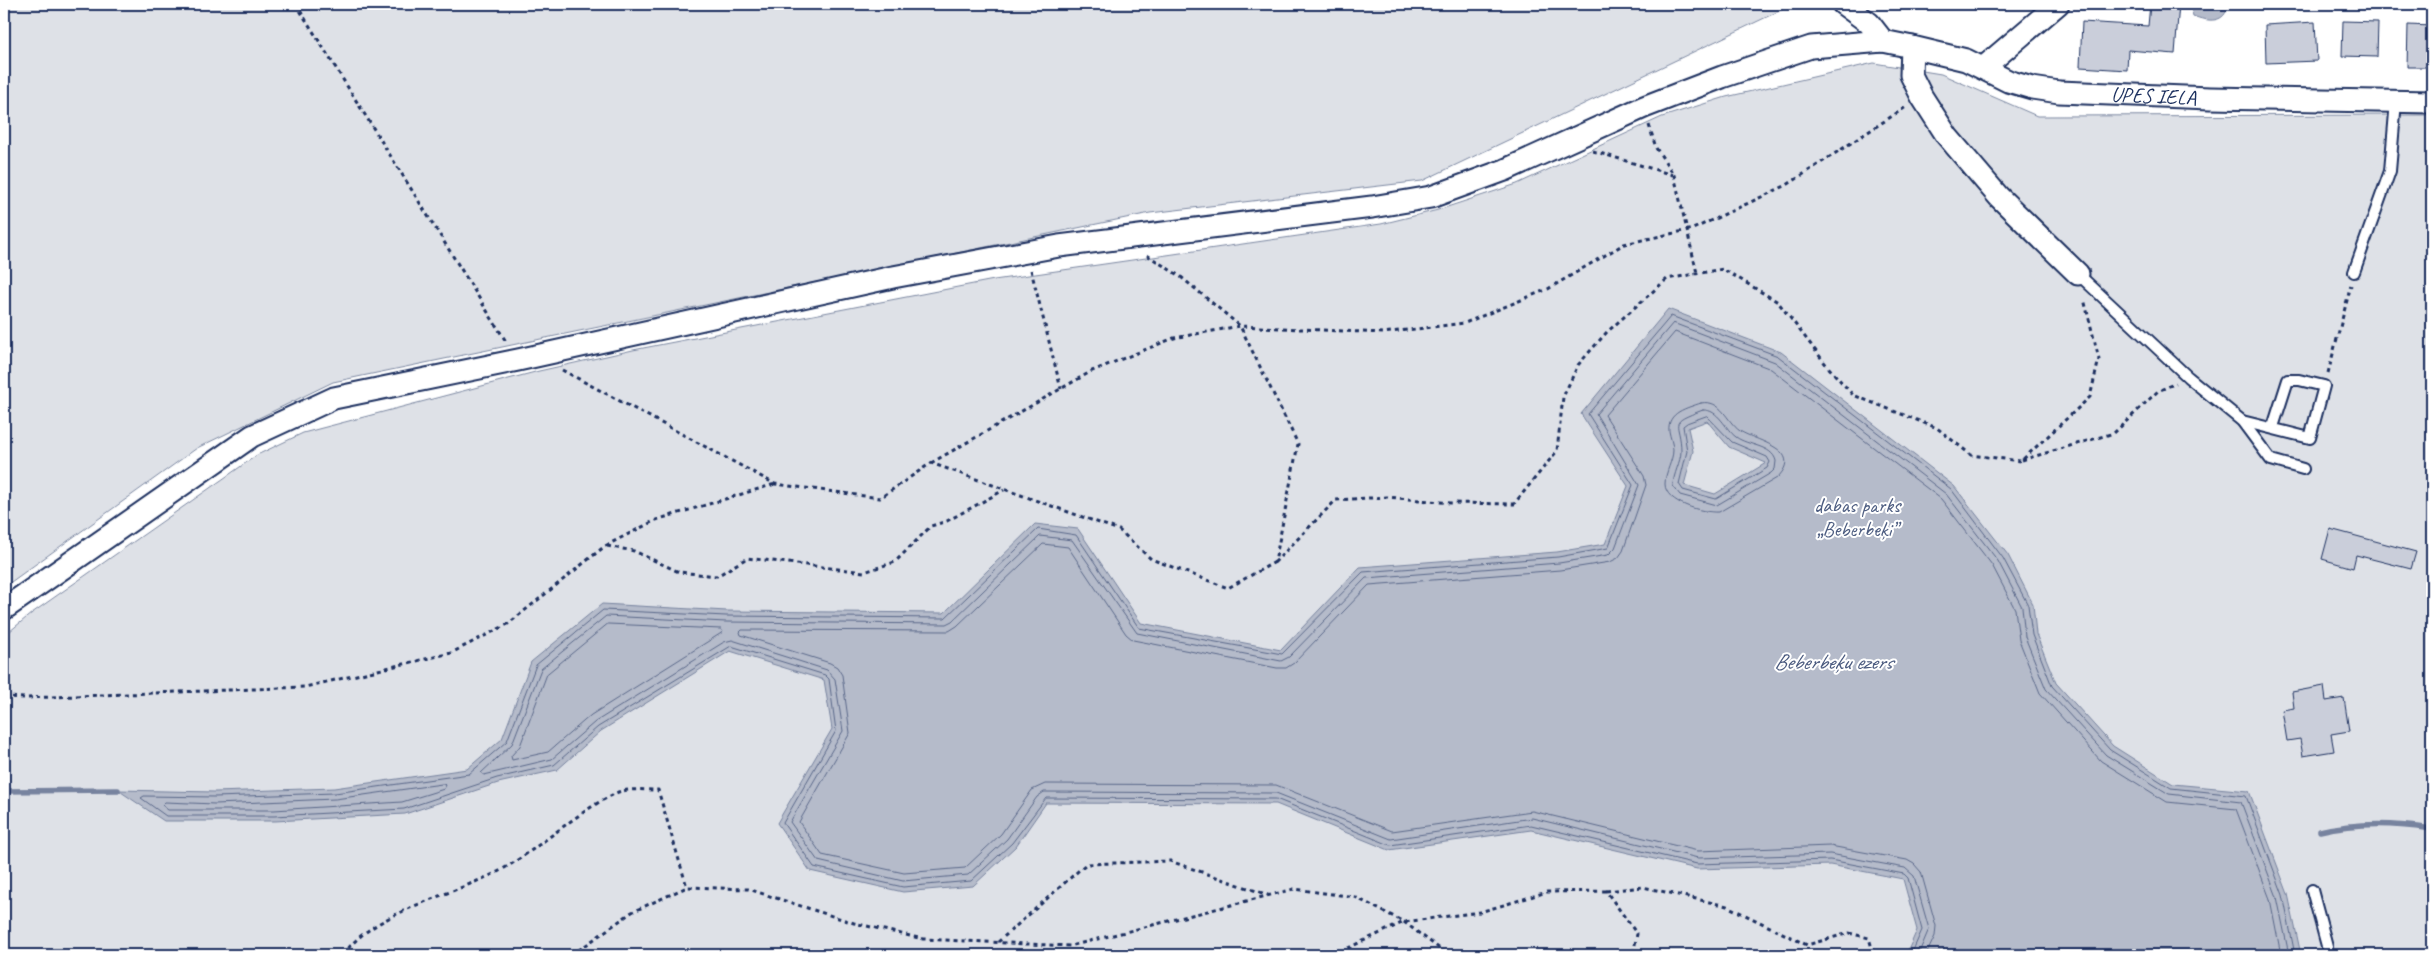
<svg xmlns="http://www.w3.org/2000/svg" width="2436" height="959" font-family="Caveat,sans-serif">
<style>
.green{fill:#dee1e7;stroke:#7c88a2}
.water{fill:#b5bbca;stroke:#77839f;fill-rule:evenodd}
.lines{fill:none;stroke-linecap:round;stroke-linejoin:round}
.shore{stroke:#596789;stroke-width:1}
.stream{stroke:#77839f;stroke-width:5.5}
.building{fill:#caceda;stroke:#1b2f5e}
.service-casing{stroke:#1b2f5e;stroke-width:14}
.minor-casing{stroke:#1b2f5e;stroke-width:25}
.path{stroke:#1b2f5e;stroke-width:3;stroke-dasharray:4 4;stroke-linecap:butt}
.service{stroke:#fff;stroke-width:10}
.minor{stroke:#fff;stroke-width:21}
.labels{text-anchor:middle;stroke-width:4;stroke-linejoin:round;paint-order:stroke}
.street-label{font-size:21px;fill:#1b2f5e;stroke:#fff}
.park-label{font-size:21px;fill:#4c5c80;stroke:#fff}
.water-label{font-size:22px;font-style:italic;fill:#49597e;stroke:#fff}
</style>
<rect width="100%" height="100%" fill="#fff"/>
<filter id="ink" filterUnits="userSpaceOnUse"><feTurbulence type="fractalNoise" baseFrequency=".02" numOctaves="2"/><feDisplacementMap in="SourceGraphic" scale="10" xChannelSelector="R" yChannelSelector="G"/><feConvolveMatrix kernelMatrix="1 2 1 2 8 2 1 2 1" color-interpolation-filters="sRGB"/></filter>
<g filter="url(#ink)">
<g class="green">
<path d="M4,4H1794L1422,181L1150,213L333,382L197,448L4,587Z"/>
<path d="M1874,63L1941,74L2037,116L2432,115V955H4V636L32,613L257,455L303,433L539,371L633,350L994,280L1381,224L1438,210L1517,184L1662,117L1726,97Z"/>
</g>
<g class="water">
<path d="M2190,4H2228C2226,24 2208,22 2193,16Z"/>
<path d="M1668,309L1781,352L1954,486L2008,555L2033,604L2036,634L2056,683L2113,746L2173,784L2249,791L2288,894L2301,955H1906L1917,930L1903,879L1830,865L1697,869L1531,830L1389,850L1276,804L1046,803L1016,846L973,886L903,892L810,871L777,823L832,729L824,680L730,651L601,731L557,770L498,783L405,814L275,821H164L118,790L215,792L334,788L467,769L502,739L531,662L602,604L727,611L944,613L1035,524L1078,529L1141,623L1281,650L1360,567L1557,552L1605,544L1628,486L1581,414ZM1707,421L1729,447L1766,463L1715,494L1684,485L1693,451L1688,428Z"/>
</g>
<g class="lines">
<g class="shore">
<path d="M1701,403C1722,399 1726,421 1740,431C1755,441 1806,449 1777,478L1719,512C1703,513 1665,503 1665,484C1665,472 1673,461 1673,450C1673,444 1670,437 1669,431C1667,412 1687,408 1701,403Z"/>
<path d="M1703,410C1719,409 1725,429 1736,437C1748,446 1772,445 1776,461L1775,469L1771,473L1717,505L1680,495L1673,486C1673,474 1681,462 1681,451C1681,421 1665,424 1703,410Z"/>
<path d="M1707,416L1732,442L1767,457L1770,462L1767,468L1716,499L1683,490L1679,484L1687,451L1683,426L1687,423Z"/>
<path d="M608,624L721,629L723,632L591,715L548,752L512,760L511,756L520,746L547,674Z"/>
<path d="M443,784L446,785L444,789L402,802L274,810H168L162,805L165,802L215,804L335,799Z"/>
<path d="M1911,955L1922,930L1908,878L1904,874L1830,860L1697,864L1531,825L1390,845L1276,799L1046,798L1012,843L971,881L903,887L814,867L783,823L836,731L829,679L825,675L731,646L598,727L554,765L497,778L404,809L274,816H166L141,798L144,796L215,797L335,793L469,774L507,741L536,665L603,610L726,616L945,618L1038,529L1076,535L1139,628L1282,654L1363,572L1558,557L1608,548L1633,485L1588,414L1671,316L1778,356L1951,489L2003,558L2028,605L2032,635L2052,686L2110,750L2171,788L2246,796L2283,895L2295,955"/>
<path d="M1918,955L1929,929L1914,876L1905,868L1830,854L1698,858L1532,818L1391,839L1276,793L1044,792L1037,797L1007,839L968,875L903,881L818,861L790,822L843,731L835,679L827,670L732,640L724,642L595,722L552,759L484,775L481,773L512,744L541,669L606,616L726,622L946,624L952,621L1040,536L1072,540L1137,633L1281,661L1289,657L1366,578L1559,563L1608,555L1615,548L1639,485L1596,414L1673,323L1775,362L1946,494L1998,561L2022,607L2025,637L2046,689L2106,755L2169,794L2241,802L2277,897L2289,955"/>
<path d="M1926,955L1935,936L1936,926L1921,872L1914,864L1907,860L1830,846L1698,851L1532,811L1392,831L1276,785L1045,784L1032,790L1001,834L965,868L904,873L822,855L799,822L850,733L842,675L837,667L830,663L741,635L740,632L742,630L949,631L957,626L1043,544L1068,547L1126,634L1133,640L1277,668H1286L1294,663L1369,585L1560,570L1610,562L1618,558L1623,551L1646,485L1644,476L1605,415L1675,332L1771,369L1941,499L1992,565L2015,609L2019,640L2040,693L2101,761L2167,802L2236,809L2270,899L2281,955"/>
</g>
<g class="stream">
<path d="M4,791L118,790"/>
<path d="M2320,831C2357,822 2395,823 2432,829"/>
</g>
</g>
<g class="building">
<path d="M2150,4H2179L2175,54L2128,50L2127,70L2080,67L2082,22L2148,26Z"/>
<path d="M2343,21L2378,22L2377,57L2342,56Z"/>
<path d="M2315,22L2317,61L2266,63L2265,25Z"/>
<path d="M2408,25L2432,26V67H2407Z"/>
<path d="M2330,529L2416,552L2411,569L2356,555L2353,568L2322,559Z"/>
<path d="M2324,686L2326,701L2344,698L2349,731L2331,734L2334,751L2303,756L2300,739L2287,741L2282,710L2294,708L2292,692Z"/>
</g>
<g class="lines">
<defs>
<g id="service">
<path d="M2354,272L2390,171L2396,101"/>
<path d="M2078,274L2188,377L2242,421L2271,460L2303,469"/>
<path d="M2242,421L2310,438L2324,386L2299,380H2288L2273,427"/>
<path d="M2312,890L2327,946V955"/>
</g>
<g id="minor">
<path d="M1843,4L1869,23L1883,41"/>
<path d="M1912,47L1911,75L1922,97L1947,136L1999,197L2078,274"/>
<path d="M1983,68L2058,4"/>
<path id="s1" d="M4,609L252,436L334,398L518,360L893,277L1059,246L1372,207L1431,197L1505,170L1644,107L1722,77L1811,47L1883,41L1912,47L1966,60L2008,81L2032,88L2059,92L2210,98L2432,102"/>
</g>
</defs>
<use href="#service" class="service-casing"/>
<use href="#minor" class="minor-casing"/>
<g class="path">
<path d="M296,4L507,343"/>
<path d="M1649,125L1656,148L1674,175L1697,273"/>
<path d="M1593,151L1673,175"/>
<path d="M1147,255L1181,277L1240,326L1298,444L1275,562L1336,500L1387,497L1451,503L1514,504L1557,451L1563,397L1578,365L1607,332L1667,279L1723,269L1778,302L1828,367L1853,395L1937,428L1971,455L2021,461L2090,397L2099,359L2084,299"/>
<path d="M1031,270L1061,389"/>
<path d="M562,370L775,484L880,498L931,463L1119,530L1151,559L1228,588L1275,562"/>
<path d="M2328,373L2351,285"/>
<path d="M2022,460L2114,433L2158,391L2176,383"/>
<path d="M931,463L1092,371L1174,338L1240,326L1383,333L1465,323L1548,289L1624,244L1693,229L1787,185L1906,107"/>
<path d="M607,546L634,551L679,572L717,576L747,558L864,572L895,562L931,526L947,521L1004,490"/>
<path d="M4,697L26,698L305,687L451,653L508,624L605,546L656,520L775,484"/>
<path d="M1606,891L1643,887L1727,906L1807,945L1849,933L1869,938L1874,955"/>
<path d="M998,942L1086,864L1170,861L1268,895"/>
<path d="M344,955C368,913 460,893 503,869C541,847 575,813 616,793C627,788 646,790 658,790L687,887"/>
<path d="M572,955L632,912L687,887L748,889L854,923L923,939L1070,946L1294,889L1355,897L1404,922L1448,955"/>
<path d="M1333,955L1404,922L1480,912L1547,892L1606,891L1637,934L1633,955"/>
</g>
<use href="#service" class="service"/>
<use href="#minor" class="minor"/>
</g>
</g>
<g class="labels">
<g class="street-label">
<text dy="7" stroke="none"><textPath href="#s1" startOffset="2269">UPES IELA</textPath></text>
</g>
<g class="park-label">
<text x="1857" y="512">dabas parks<tspan x="1857" dy="24">„Beberbeķi”</tspan></text>
</g>
<g class="water-label">
<text x="1833" y="669">Beberbeķu ezers</text>
</g>
</g>
<rect width="2436" height="959" fill="none" stroke="#fff" stroke-width="20"/>
<rect x="10" y="10" width="2416" height="939" fill="none" stroke="#1b2f5e" stroke-width="2" filter="url(#ink)"/>
</svg>
